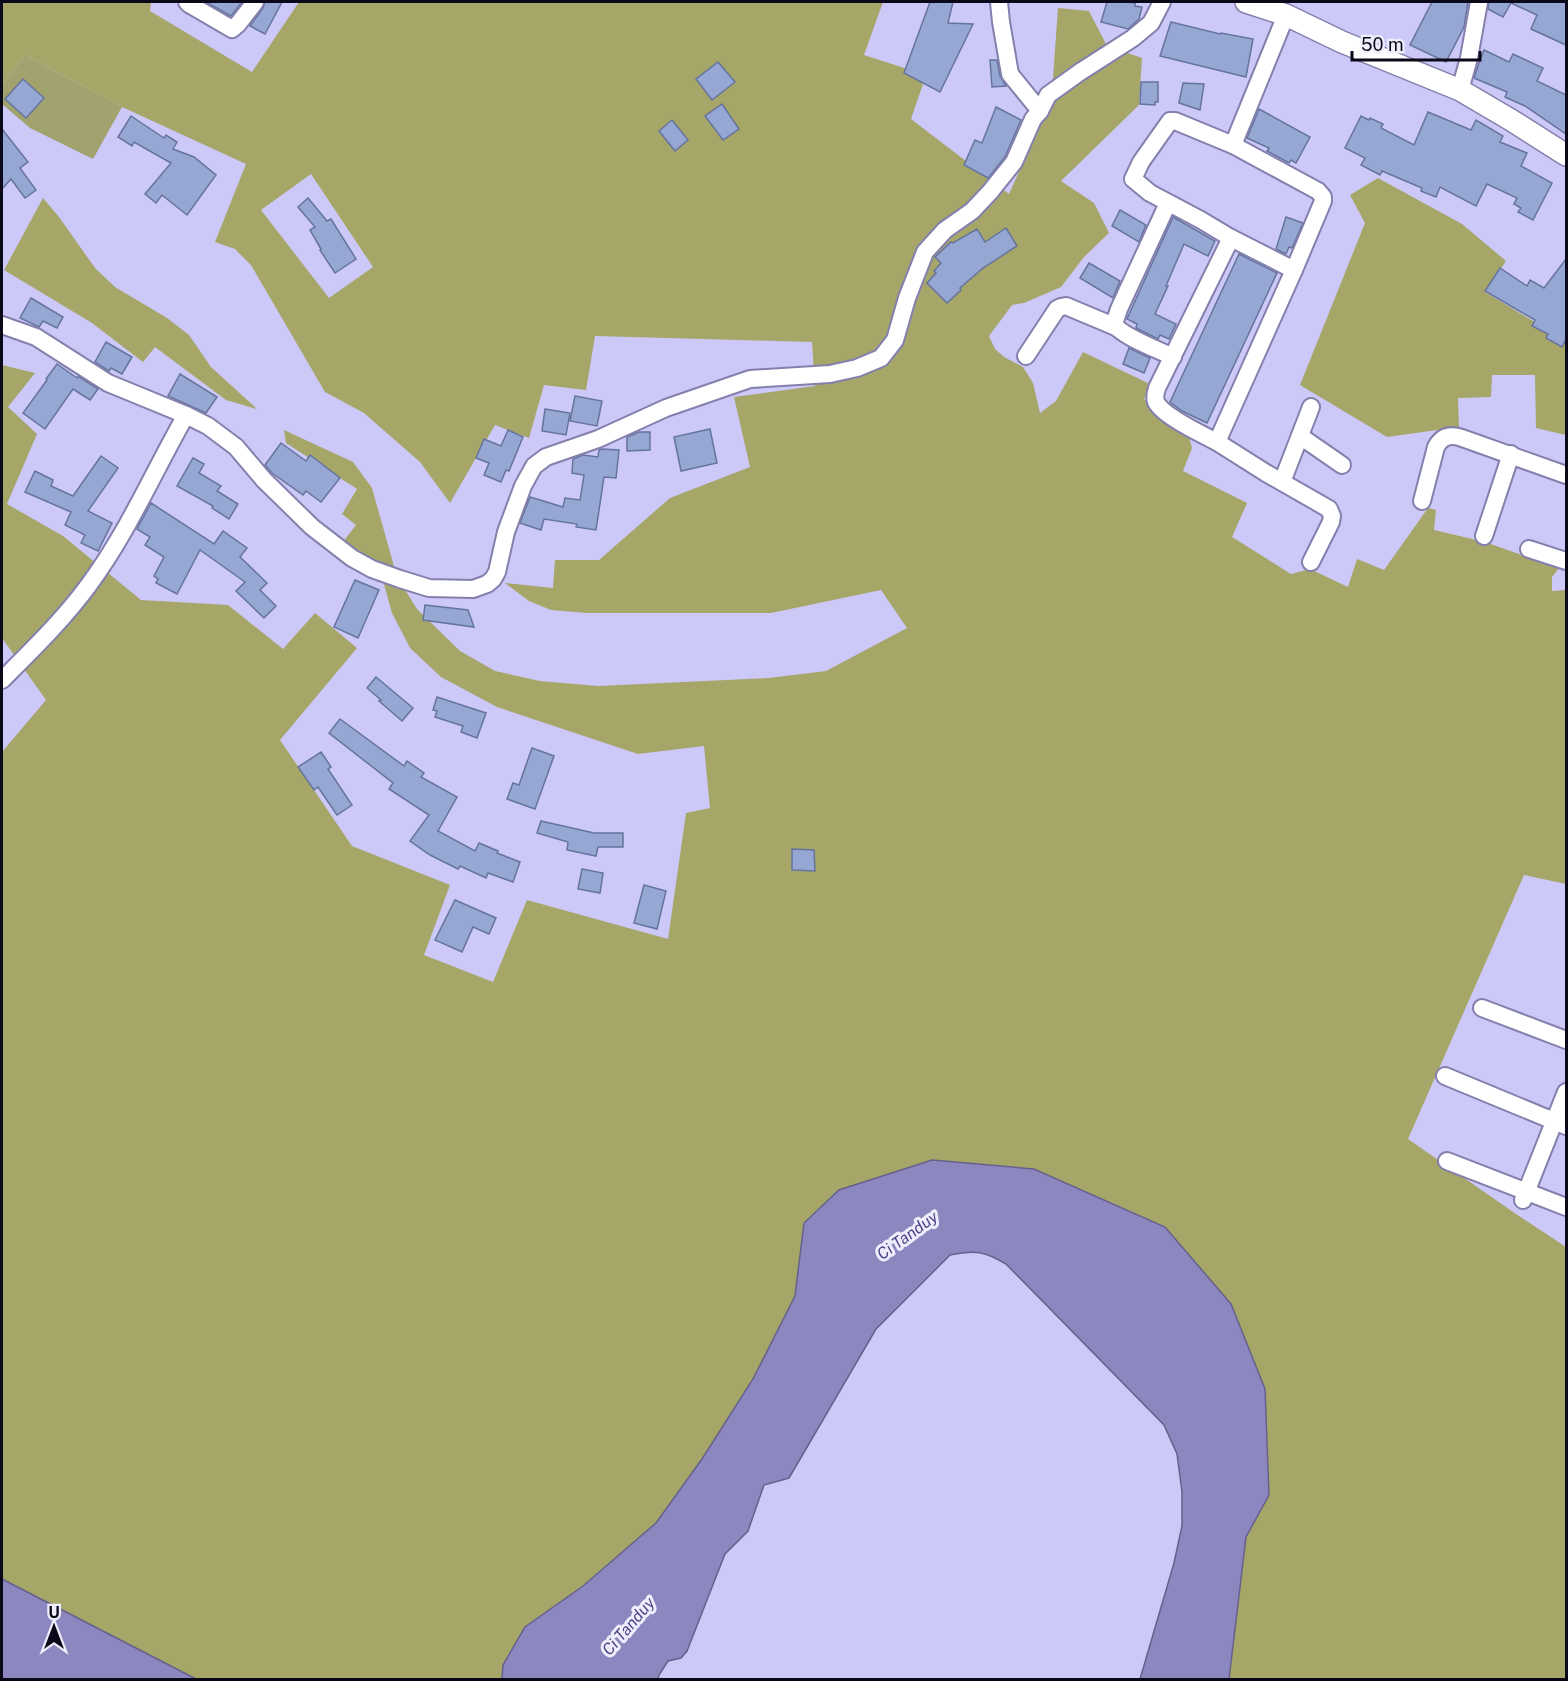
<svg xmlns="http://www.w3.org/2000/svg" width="1568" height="1681" font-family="'Public Sans',sans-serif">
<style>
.green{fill:#a2a26e}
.forest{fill:#a6a669;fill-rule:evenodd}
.water{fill:#8c87bf;stroke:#65618d;stroke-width:1.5}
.building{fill:#96a7d3;stroke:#65749d;stroke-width:1.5}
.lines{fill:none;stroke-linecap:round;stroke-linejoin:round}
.minor-casing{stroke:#8480ad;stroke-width:20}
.tertiary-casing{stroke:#8480ad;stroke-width:24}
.minor{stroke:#fff;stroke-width:16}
.tertiary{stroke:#fff;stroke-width:21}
.labels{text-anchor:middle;stroke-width:6;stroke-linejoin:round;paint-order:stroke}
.water-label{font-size:16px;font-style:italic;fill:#4d4287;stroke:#eeedfc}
</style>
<rect width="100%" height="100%" fill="#ccc8f8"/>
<path class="green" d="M25,55L122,107L93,159L30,128L2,104V86Z"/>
<g class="forest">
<path d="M2,2H151L150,11L252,72L299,2H883L864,55L926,75L911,119L1009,194L1041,123L1053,78L1058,8L1089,11L1107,46L1142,58L1139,105L1061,181L1094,203L1109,233L1084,257L1061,287L1024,303L1012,305L989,336L995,349L1004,357L1023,367L1033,383L1040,413L1056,401L1083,352L1152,385L1144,399L1188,433L1192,448L1183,471L1247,503L1232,537L1291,574L1310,569L1348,587L1357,559L1384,570L1428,508L1436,510L1434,530L1485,542L1559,568L1552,577V591L1566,590V884L1524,875L1408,1139L1516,1214L1566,1247V1679H1229L1246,1537L1269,1495L1265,1389L1231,1304L1165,1227L1034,1169L932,1160L839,1190L804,1223L795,1296L753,1379L702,1459L656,1523L583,1586L525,1627L503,1665L502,1679H196L2,1579V752L46,700L2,638V365L35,373L8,407L37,434L7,504L63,536L141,600L228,605L283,649L315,613L357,648L280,740L352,846L450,885L424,955L493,982L527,900L668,939L686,813L710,808L704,746L638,754L497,707L441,677L410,648L392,613L378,563L343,542L356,525L342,514L357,489L286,443L284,430L353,462L372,488L397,577L417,609L460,651L495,671L540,681L598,686L769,678L826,671L907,628L881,590L771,613H586L551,610L529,601L505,583L553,588L555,560H599L670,498L750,467L734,397L815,386L812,342L595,336L586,390L544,385L529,438L495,425L450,503L420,462L364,413L325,392L251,265L235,249L215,242L246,164L122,107L25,55L2,86ZM311,174L373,267L329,298L261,210Z"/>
<path d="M1378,178L1462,224L1506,261L1485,292L1566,341V435L1536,428L1535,375H1492L1491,397L1458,398L1459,427L1387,437L1300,385L1365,223L1350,195Z"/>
<path d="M43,198L59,217L95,268L115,287L167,318L189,335L211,367L257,409L226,400L155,347L143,362L92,323L4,270Z"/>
</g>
<g class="water">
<path d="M932,1160L1034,1169L1165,1227L1231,1304L1265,1389L1269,1495L1246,1537L1229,1679H1140L1174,1563L1182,1526V1492L1177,1454L1164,1425L1006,1264C984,1251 976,1250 950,1255L876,1329L789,1478L764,1485L748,1531L725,1554L687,1651L681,1658L668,1661L659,1675L658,1679H502L503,1665L525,1627L583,1586L656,1523L702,1459L753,1379L795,1296L804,1223L839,1190Z"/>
<path d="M2,1579L196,1679H2Z"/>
</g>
<g class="building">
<path d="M206,2H242L231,16Z"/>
<path d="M265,2H282L265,34L250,26L263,8Z"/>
<path d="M930,2H953L948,23L973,24L940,92L904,73Z"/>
<path d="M1107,2H1128L1135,3V6L1142,7L1139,19L1128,29L1101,22Z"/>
<path d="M1432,2H1468L1464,27L1446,62L1410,45Z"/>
<path d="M1489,2H1566V45L1531,29L1537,15L1511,3L1503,17L1488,9Z"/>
<path d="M1171,22L1220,34L1221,33L1253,39L1246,77L1160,56Z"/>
<path d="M1484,50L1509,62L1513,54L1543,68L1537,81L1566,95V134L1525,106L1505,97L1507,92L1474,78L1479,63Z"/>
<path d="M990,60H997L1000,76L1006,86L992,87Z"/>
<path d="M718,62L735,82L712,100L696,79Z"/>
<path d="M23,79L44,98L26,118L5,99Z"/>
<path d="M1141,82H1158V102H1155V105L1140,104Z"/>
<path d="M1183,83L1204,84L1200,110L1179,103Z"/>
<path d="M722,104L739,129L723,140L705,116Z"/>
<path d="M996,107L1021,120L1005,157L988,178L964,165L975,140L982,143Z"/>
<path d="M1259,109L1310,137L1296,163L1291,160L1289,163L1267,151L1269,148L1247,138Z"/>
<path d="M1428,112L1471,130L1476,120L1503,136L1500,142L1527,153L1521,166L1552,183L1533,220L1518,212L1521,208L1514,204L1517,198L1487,184L1476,206L1440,187L1436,197L1421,191L1422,188L1382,171L1380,175L1361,165L1365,158L1345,148L1361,116L1369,120L1370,118L1383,124L1381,128L1414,145Z"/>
<path d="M131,116L164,138L166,135L177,142L173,149L194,157L216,175L187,215L162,195L156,203L145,194L171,163L134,142L132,146L118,137Z"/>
<path d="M672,120L688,140L675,151L659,131Z"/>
<path d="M2,129L28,162L20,168L36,190L25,198L11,179L2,189Z"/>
<path d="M308,198L327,221L331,219L356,259L335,273L320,250L321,249L310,230L315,227L298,207Z"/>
<path d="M1120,210L1146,225L1139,242L1112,226Z"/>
<path d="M1173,217L1215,241L1208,256L1184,244L1166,286H1168L1155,314L1176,324L1169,339L1160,335L1158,339L1136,328L1137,324L1127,319Z"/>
<path d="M1286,217L1303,223L1292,248L1289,247L1286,254L1276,249Z"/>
<path d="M1006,228L1017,246L983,268L960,288L961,290L947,303L927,283L936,273L934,271L941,263L935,257L951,242L953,243L977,229L985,242Z"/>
<path d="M1239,254L1277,273L1207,423L1182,411L1170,402Z"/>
<path d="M1566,259V339L1562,347L1546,338L1548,334L1532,326L1535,320L1485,291L1500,268L1527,286L1530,280L1544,288Z"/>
<path d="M1089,263L1120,281L1113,298L1080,278Z"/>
<path d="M31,298L63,317L57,328L43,321L39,327L20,318Z"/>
<path d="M106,342L132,357L122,374L111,368L109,371L95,362Z"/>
<path d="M1129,348L1150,358L1144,373L1123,364Z"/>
<path d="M57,364L77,378L78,376L98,389L90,400L73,389L45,429L23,413L47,380L46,379Z"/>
<path d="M180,374L217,397L206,413L168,396Z"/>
<path d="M575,396L602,401L597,426L570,421Z"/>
<path d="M545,409L570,413L566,435L542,431Z"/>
<path d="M710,429L717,463L681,471L674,437Z"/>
<path d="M508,430L523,437L509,471L506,470L501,482L484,475L489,463L476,458L484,439L501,446Z"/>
<path d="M639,432H650V450L627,451V437Z"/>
<path d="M281,443L306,461L310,455L340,478L321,502L306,491L303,495L272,473L265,465Z"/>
<path d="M602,449L619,450L616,478L604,477L596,530L576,527L577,524L544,519L541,530L520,523L530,497L563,507L565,498L580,500L584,475L572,473L573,459L583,455L598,457L599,450Z"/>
<path d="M101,456L118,468L88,511L112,523L98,551L81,543L85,535L65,525L71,512L25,492L35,471L53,480L51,486L73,496Z"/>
<path d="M193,458L204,464L199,473L221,486L217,491L238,504L229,519L212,508L213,506L177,486Z"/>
<path d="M151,503L214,544L223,531L247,548L240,557L267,583L260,590L276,606L264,618L236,591L245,582L200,550L177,594L156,583L158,579L154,576L164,557L145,545L150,537L137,529Z"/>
<path d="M355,580L379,590L358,638L334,627Z"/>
<path d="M425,605L468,610L474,627L423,620Z"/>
<path d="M376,677L413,708L402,721L379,701L381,700L367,688Z"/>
<path d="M437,697L486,713L477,738L461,732L463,726L435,717L437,711L433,710Z"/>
<path d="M340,719L404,766L407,761L424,773L421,777L457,797L438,831L475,851L479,843L498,851L497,853L520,862L513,882L488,873L486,878L460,866L458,869L430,855L410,841L429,815L389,789L393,783L329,733Z"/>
<path d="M532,748L554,756L535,809L507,799L513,783L519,785Z"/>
<path d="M321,752L331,767L328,769L352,805L337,815L318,787L314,790L298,767Z"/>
<path d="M541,821L594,833H623V847H598L596,856L567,850L568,842L537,833Z"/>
<path d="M792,849L814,850L815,871L792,870Z"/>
<path d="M582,869L603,873L600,893L578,889Z"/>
<path d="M644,885L666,891L657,929L634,923Z"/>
<path d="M455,900L496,918L489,934L473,927L462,952L435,940Z"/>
</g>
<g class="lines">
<defs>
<g id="minor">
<path d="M187,2L189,4L232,29L238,24L255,2"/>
<path d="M1286,15L1233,145L1318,191L1323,197V201L1294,270L1217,442L1266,473L1329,509L1332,516L1331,522L1311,562"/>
<path d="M1460,90L1469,58L1479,2"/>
<path d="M1040,111L1048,95L1080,72L1133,38L1151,23L1162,2"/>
<path d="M1233,145L1175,121H1170L1141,162L1133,179L1150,193L1201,220L1231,238L1294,270"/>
<path d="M1168,203L1119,309L1114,324C1121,336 1159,350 1173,357"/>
<path d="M2,325L36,337L108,383L186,415L208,426L236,447L264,480L312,527L352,558L372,569L400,579L429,588L473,589L487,584L493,579L497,572L506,532L523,486L534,466L546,457L598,439L666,408L750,379L830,374L857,368L881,358L895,340L907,298L925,252L945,230L972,211L990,192L1014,162L1033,119L1040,111L1010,74L1001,22L999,2"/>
<path d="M1026,356L1057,309L1061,307L1066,306L1116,327"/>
<path d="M1300,436L1342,465"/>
<path d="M1217,442C1203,435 1163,416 1156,402C1154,397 1156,392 1157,388L1231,238"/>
<path d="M1282,482L1311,407"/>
<path d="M1422,501L1436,447C1442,436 1450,434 1462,438L1566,475"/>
<path d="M1484,536L1511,454"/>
<path d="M1529,549L1566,561"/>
<path d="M2,680C32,650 63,620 88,586C127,534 154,471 186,415"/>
<path d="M1482,1008L1566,1040"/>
<path d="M1445,1076L1566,1126"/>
<path d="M1447,1161L1566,1207"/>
<path d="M1523,1200L1566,1092"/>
</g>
<path id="tertiary" d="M1246,2L1286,15L1342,42L1460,90L1511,120L1566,155"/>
</defs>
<use href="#minor" class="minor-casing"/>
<use href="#tertiary" class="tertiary-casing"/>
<use href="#minor" class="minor"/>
<use href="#tertiary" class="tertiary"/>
</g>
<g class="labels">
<g class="water-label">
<text transform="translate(907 1235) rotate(-36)" y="6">Ci Tanduy</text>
<text transform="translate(628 1626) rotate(-49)" y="6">Ci Tanduy</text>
</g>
</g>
<rect width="1568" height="1681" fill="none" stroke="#0b0919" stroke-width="6"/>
<g transform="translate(54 1627)" stroke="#eeedfc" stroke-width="4.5" paint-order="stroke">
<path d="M0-4.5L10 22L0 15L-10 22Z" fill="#0b0919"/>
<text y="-9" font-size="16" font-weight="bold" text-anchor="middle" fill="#0b0919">U</text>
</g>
<path d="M1352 51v9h128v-9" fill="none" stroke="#0b0919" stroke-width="3"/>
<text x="1361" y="51" font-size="18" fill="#0b0919" stroke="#eeedfc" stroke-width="4.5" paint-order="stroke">50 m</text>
</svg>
